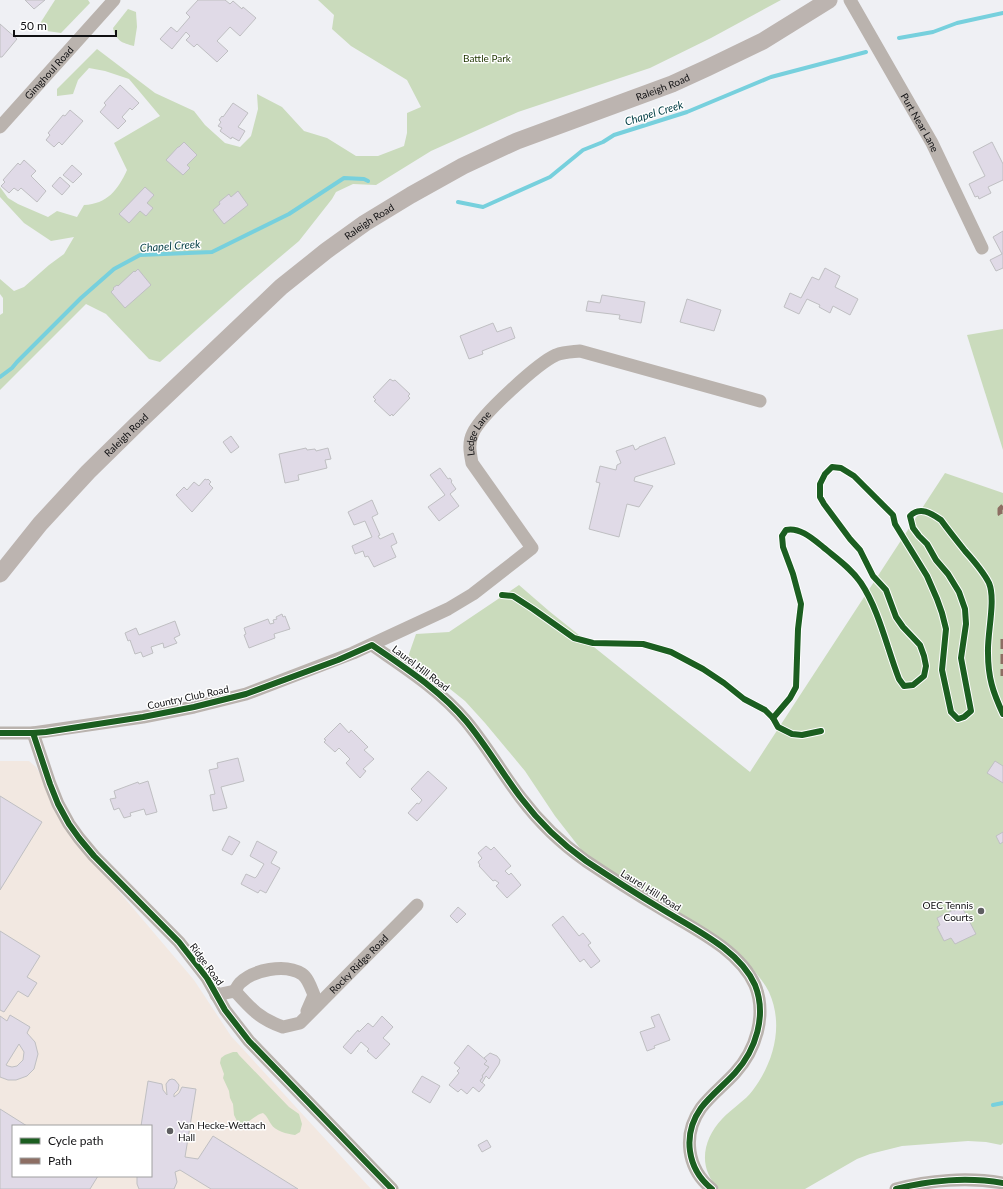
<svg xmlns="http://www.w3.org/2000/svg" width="1003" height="1189" font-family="Lato,sans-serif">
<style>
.education{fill:#f2e8e1;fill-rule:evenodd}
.green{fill:#cadbbc}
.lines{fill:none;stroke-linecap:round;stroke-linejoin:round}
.stream{stroke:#77d0dd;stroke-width:4}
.building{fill:#e0dae7;stroke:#bfbfc2;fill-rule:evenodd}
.minor{stroke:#bab3ae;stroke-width:13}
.major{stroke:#bcb4b0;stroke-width:17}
.quiet{stroke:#8d6e63;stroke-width:5;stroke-dasharray:10 5;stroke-linecap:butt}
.cycleway-casing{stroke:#fff;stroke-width:8}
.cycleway{stroke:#1b5e20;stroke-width:6}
.poi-dot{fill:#5e5e61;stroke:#fff;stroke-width:1.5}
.labels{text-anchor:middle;stroke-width:3;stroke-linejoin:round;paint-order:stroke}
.park-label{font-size:10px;fill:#1f3600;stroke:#fff}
.street-label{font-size:10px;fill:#101012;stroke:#fff}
.poi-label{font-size:10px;fill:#101012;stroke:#fff;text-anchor:end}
.water-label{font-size:11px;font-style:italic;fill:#023e45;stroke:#fff}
</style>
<rect width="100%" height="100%" fill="#eff0f4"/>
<path class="education" d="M0,761H29L36,767L82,848L194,980L231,1036L371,1189H0ZM13,1126H151V1176H13Z"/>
<g class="green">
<path d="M55,0H88L90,3L61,33L47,31L39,25Z"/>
<path d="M318,0H781L711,38L650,68L518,112L431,151L376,185L353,184L336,192L332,199L299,241L241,290L160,362L149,359L106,314L86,304L0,390V315L3,313V298L0,294V279L14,291L24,287L49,265L64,254L74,237L51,241L24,223L0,197V187L8,198L18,204L48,217L57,211L77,217L84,205C107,204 118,190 127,170L114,143L160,116L129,79L105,71L89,68L78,80L73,94L57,96V89L97,49L155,93L194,111L205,125L225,143L240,147L251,136L258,109L257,94L282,107L304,131L327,138L356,156H378L404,146L407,133V113L421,107L407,80L351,46L332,29L334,15Z"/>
<path d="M128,9L136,12L137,27L134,46C122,43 116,41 113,28Z"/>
<path d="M1003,329V450L967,335Z"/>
<path d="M945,473L1003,493V1143L1001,1145L986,1142L968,1141L902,1146L870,1154L857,1159L805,1189H719C697,1168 703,1139 722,1119C732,1108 745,1101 753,1090C774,1062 784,1025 769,992C765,984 759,977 753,969L590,861L555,816L525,771L485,723L465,701L409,656V654L416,634L449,632L519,585L549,611L750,772Z"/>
<path d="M233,1052H237L239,1055L289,1107L299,1114L302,1124L300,1132L295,1135C287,1134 275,1131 271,1124C268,1120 268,1117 263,1113C255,1115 250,1122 242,1125L237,1121L234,1115L233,1104L230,1098L229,1091L223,1078L224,1074L220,1063L221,1058L225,1055Z"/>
</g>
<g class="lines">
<g class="stream">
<path d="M899,38L933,32L957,23L1003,13"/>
<path d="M458,202L483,207L550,177L583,150L603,142L614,135L687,112L771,77L866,52"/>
<path d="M0,377L12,368L17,362L81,298L114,269L140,255L212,252L289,214L344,178L364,179L368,181"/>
<path d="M993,1105L1003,1103"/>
</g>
</g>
<g class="building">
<path d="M25,0H45L34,9Z"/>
<path d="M198,0H225L230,4L233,1L242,9L243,7L256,18L240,36L230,27L217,41L228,51L217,62L197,44L194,47L186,40L190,36L186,32L172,49L160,39L171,27L177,32L190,17L186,13Z"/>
<path d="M0,24L17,39L2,57H0Z"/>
<path d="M120,85L139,103L132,110L130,108L122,117L126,121L118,129L100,112L106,105L104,103Z"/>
<path d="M233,103L248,113L238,127L245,131L239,141L232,137L231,139L220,131L222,128L218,126L221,122L219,120L222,116L223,117Z"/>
<path d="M70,110L83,121L62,145L59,142L54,147L46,140L50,135L48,133L63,115L65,116Z"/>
<path d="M184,142L197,155L187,165L190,168L183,175L166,160L178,147H179Z"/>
<path d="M992,142L1003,164V180L988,187L991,193L979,199L978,196L975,197L969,184L985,176L973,152Z"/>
<path d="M24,160L36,171L31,176L46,191L37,202L21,188L18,191L14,188L9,193L1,186L5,182L3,180L18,163L20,165Z"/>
<path d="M72,165L82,174L73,183L63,175Z"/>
<path d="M60,177L70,186L62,195L52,186Z"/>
<path d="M145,187L154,195L147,203L153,208L146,216L140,211L129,223L119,214Z"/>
<path d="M238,191L248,205L224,224L213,210L220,204L219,202L229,194L231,197Z"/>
<path d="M1003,231V268L996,271L990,260L1002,254L993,237Z"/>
<path d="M825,268L840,276L835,287L858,299L850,315L833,306L830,313L819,307L820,305L807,299L799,314L784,307L790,293L801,298L812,277L819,280Z"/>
<path d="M138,269L151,285L125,308L111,292L114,289L113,288L117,285L118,286L134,271L135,272Z"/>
<path d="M602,295L645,302L641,323L619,319L620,315L586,311L588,301L600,303Z"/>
<path d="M687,299L721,310L714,331L680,322Z"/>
<path d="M493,323L497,332L511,327L515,338L482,351L483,354L469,359L460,336Z"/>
<path d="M390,379L393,381L395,380L410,394L408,396L410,398L393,416L392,414L390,416L374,401L376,400L373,397Z"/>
<path d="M231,436L239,447L231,453L223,442Z"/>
<path d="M665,437L675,464L635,477L634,481L653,486L639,507L627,504L619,537L589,529L600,483L596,482L600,466L616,470L617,465L621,463L616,451L633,445L635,450L639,448V447Z"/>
<path d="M306,448L307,450L315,449L316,451L328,448L331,459L325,460L327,468L298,475L299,480L285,483L279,454Z"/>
<path d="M440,468L448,479L450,478L452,481L451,482L456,489L450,494L459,506L439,521L428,507L445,495L430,475Z"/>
<path d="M205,479L207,480L208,479L211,482L209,484L213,488L192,512L176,495L184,487L187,490L194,482L199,486Z"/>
<path d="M372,500L378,514L372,517L380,535L378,536L380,539L393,533L397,543L391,546L396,557L374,567L368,556L365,557L363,551L355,554L352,546L372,537L365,521L354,525L348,512Z"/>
<path d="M282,614L283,617L285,616L290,629L274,634L275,638L249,648L244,635L246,634L244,628L268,619L270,624L274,623L273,620L277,619L276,617Z"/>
<path d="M175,621L180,635L174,638L177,643L164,648L163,643L151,647L153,653L143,657L141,652L135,654L130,640L128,641L125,633L136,628L139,635Z"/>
<path d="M340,723L349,733L351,730L368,747L364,750L374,759L363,769L366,771L360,778L346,763L350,759L339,748L335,752L324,742L326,740L324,739Z"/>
<path d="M238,758L244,781L221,787L227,808L213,811L210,795L215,794L209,770L218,768L217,763Z"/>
<path d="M995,761L1003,766V783L987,773Z"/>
<path d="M428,771L447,788L417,821L408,813L417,803L419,804L422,800L411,789Z"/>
<path d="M148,781L157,812L146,815L144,809L130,813L131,816L124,818L119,808L114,810L110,799L116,798L114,791L138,782L139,784Z"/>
<path d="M0,796L42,822L0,890Z"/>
<path d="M1003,832V842L1000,844L996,836Z"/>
<path d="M229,836L240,842L232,855L222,850Z"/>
<path d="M257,841L277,852L271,863L280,868L266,893L260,890L258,893L241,884L246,874L255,878L257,876L264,864L250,856Z"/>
<path d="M486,846L491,850L494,847L511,866L505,871L509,875L511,873L521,885L507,898L496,886L499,883L495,880L493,881L479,866L480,865L478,862L482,858L478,853Z"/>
<path d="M458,907L466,914L457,923L450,916Z"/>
<path d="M962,907L976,934L955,944L951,938L944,941L937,927L940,925L937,918L953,910L954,911Z"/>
<path d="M563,916L579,936L583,933L591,943L588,945L600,961L591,968L584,959L580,962L552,925Z"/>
<path d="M0,931L40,956L27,977L37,983L28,997L18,991L4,1012L0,1010Z"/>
<path d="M659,1014L670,1040L654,1046L655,1048L647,1051L640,1032L655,1027L651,1017Z"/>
<path d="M10,1015L30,1027L27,1033L35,1042L38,1054L34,1069L27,1076L16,1080H8L0,1077V1016L7,1021ZM19,1044L24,1052L23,1060L17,1066L12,1067L8,1066L6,1065Z"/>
<path d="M382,1016L393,1027L383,1038L390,1044L376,1059L367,1051L369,1049L361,1042L351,1054L343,1047L358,1030L359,1032L368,1023L373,1027Z"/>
<path d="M468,1045L487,1061L484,1064L489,1067L482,1076L483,1077L480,1081L485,1085L479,1092L473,1087L467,1094L461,1089L458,1092L449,1085L459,1073L457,1071L460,1068L454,1063Z"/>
<path d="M490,1053L497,1056L500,1060L499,1064L489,1079L486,1076L482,1083L480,1081L483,1077L482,1076L489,1067L484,1064L487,1061L484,1058Z"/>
<path d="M422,1076L440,1086L430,1103L412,1092Z"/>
<path d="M172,1079L175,1080L179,1085L178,1090L174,1094V1097L179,1093L182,1087L196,1089L185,1157L198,1159L213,1136L298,1189H211L180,1170L175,1172L177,1182L174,1189H139L137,1184V1176H151V1126H141L148,1081L162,1084L163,1090L167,1095L166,1084L169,1080Z"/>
<path d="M0,1109L27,1126H13V1176H98L90,1189H0Z"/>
<path d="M487,1140L491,1147L482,1152L478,1145Z"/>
</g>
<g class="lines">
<g class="minor">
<path id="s1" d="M850,0L932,143L982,248"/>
<path id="s2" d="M0,127L114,0"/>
<path d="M372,645C405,668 440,690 466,721C486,745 502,773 521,798C539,822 562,844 586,861C610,877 635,893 660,908C692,928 739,949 755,985C767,1015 756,1050 735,1073C724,1085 711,1095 701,1108C682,1135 687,1169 712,1189"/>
<path id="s3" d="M0,733H33L143,717L194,707L246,694L353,653L448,609L473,594L532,548L472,463C470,452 468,443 473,433C481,415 538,363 556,355C564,352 571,352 580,351L760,401"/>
<path d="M33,733L50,784L58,804L69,824L79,838L94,856L179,942L207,978L225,1010L249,1041L392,1189"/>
<path d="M235,991C236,989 238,985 240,983C253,970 285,963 302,974C308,978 311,988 314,995L307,1011"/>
<path id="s4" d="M216,995L235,991C251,1009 260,1019 283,1027L300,1023L417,905"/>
<path d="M896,1189C929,1180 968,1177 1003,1183"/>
</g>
<path class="major" id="s5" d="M0,574L40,524L88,472L140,421L281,287L326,251L365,223L411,195L463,166L517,141L672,84L707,68L763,41L829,0"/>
<g class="quiet">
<path d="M1003,506L1000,509V514L1003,518"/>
<path d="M1003,639V676"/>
</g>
<defs>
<g id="cycleway">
<path d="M502,595L513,596L533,609L574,638L593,643L643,644L671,652L703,669L724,683L744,699L765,710L773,718L778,727L792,734L802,735L821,731"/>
<path d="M773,718L790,698L796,687L798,629L801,604L793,574L783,547L782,536L786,530C800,527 813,539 823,547C836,558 851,568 861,583C879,610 887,648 899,679L904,686L913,685L924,676L926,666L924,656L920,645L903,627L896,617L886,590L873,576L860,550L850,539L824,504L820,497V484L825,474L832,467L841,468L854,476L893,515L895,524L927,576L937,599L942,613L946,629L942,670L951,712L958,719L964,717L971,711L961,658L966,624L965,609L959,592L948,574L936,560L927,544L919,536L913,528L910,516C920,506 931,513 941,520C949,531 957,541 965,551C974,561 983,571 989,583C996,600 987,634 988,653C988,678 993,692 1003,714"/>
<path d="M0,733H33L46,732L143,717L194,707L246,694L338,660L372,645C405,668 440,690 466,721C486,745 502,773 521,798C539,822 562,844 586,861C610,877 635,893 660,908C692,928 739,949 755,985C767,1015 756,1050 735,1073C724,1085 711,1095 701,1108C682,1135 687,1169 712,1189"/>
<path d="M33,733L50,784L58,804L69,824L79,838L94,856L179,942L207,978L225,1010L249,1041L392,1189"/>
<path d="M896,1189C929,1180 968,1177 1003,1183"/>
</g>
</defs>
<use href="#cycleway" class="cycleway-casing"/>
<use href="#cycleway" class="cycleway"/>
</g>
<g class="poi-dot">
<circle cx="981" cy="911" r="4"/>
<circle cx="170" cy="1131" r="4"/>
</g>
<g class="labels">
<g class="park-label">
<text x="487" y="62">Battle Park</text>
</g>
<g class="street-label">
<text dy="4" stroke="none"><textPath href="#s2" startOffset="73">Gimghoul Road</textPath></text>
<text dy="4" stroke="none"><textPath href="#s5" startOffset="836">Raleigh Road</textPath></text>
<text dy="4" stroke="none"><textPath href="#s1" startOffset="141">Purt Near Lane</textPath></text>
<text dy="4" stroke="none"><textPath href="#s5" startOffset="512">Raleigh Road</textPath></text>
<text dy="4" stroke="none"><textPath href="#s5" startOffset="188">Raleigh Road</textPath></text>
<text dy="4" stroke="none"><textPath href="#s3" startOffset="709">Ledge Lane</textPath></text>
<text transform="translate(421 668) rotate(37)" y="4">Laurel Hill Road</text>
<text transform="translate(188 697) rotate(-12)" y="4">Country Club Road</text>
<text transform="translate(651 890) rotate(32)" y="4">Laurel Hill Road</text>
<text transform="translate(207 964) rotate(54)" y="4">Ridge Road</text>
<text dy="4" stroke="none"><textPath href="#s4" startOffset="181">Rocky Ridge Road</textPath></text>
</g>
<g class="poi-label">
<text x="973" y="909">OEC Tennis<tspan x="973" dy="12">Courts</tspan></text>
<text x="178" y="1129" text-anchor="start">Van Hecke-Wettach<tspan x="178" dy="12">Hall</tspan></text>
</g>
<g class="water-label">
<text transform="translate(654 113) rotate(-17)" y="4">Chapel Creek</text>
<text transform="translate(170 246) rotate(-4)" y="4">Chapel Creek</text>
</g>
</g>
<rect x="12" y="1125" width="140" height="52" fill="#ffffff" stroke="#9f9fa0"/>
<rect x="20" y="1138" width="20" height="6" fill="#1b5e20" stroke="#9f9fa0"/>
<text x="48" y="1145" font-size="12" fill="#101012">Cycle path</text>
<rect x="20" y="1158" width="20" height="6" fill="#8d6e63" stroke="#9f9fa0"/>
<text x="48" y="1165" font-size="12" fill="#101012">Path</text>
<path d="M14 30v6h102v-6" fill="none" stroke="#101012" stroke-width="2"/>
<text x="20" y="30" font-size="12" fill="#101012" stroke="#ffffff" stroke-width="3" paint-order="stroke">50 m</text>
</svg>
